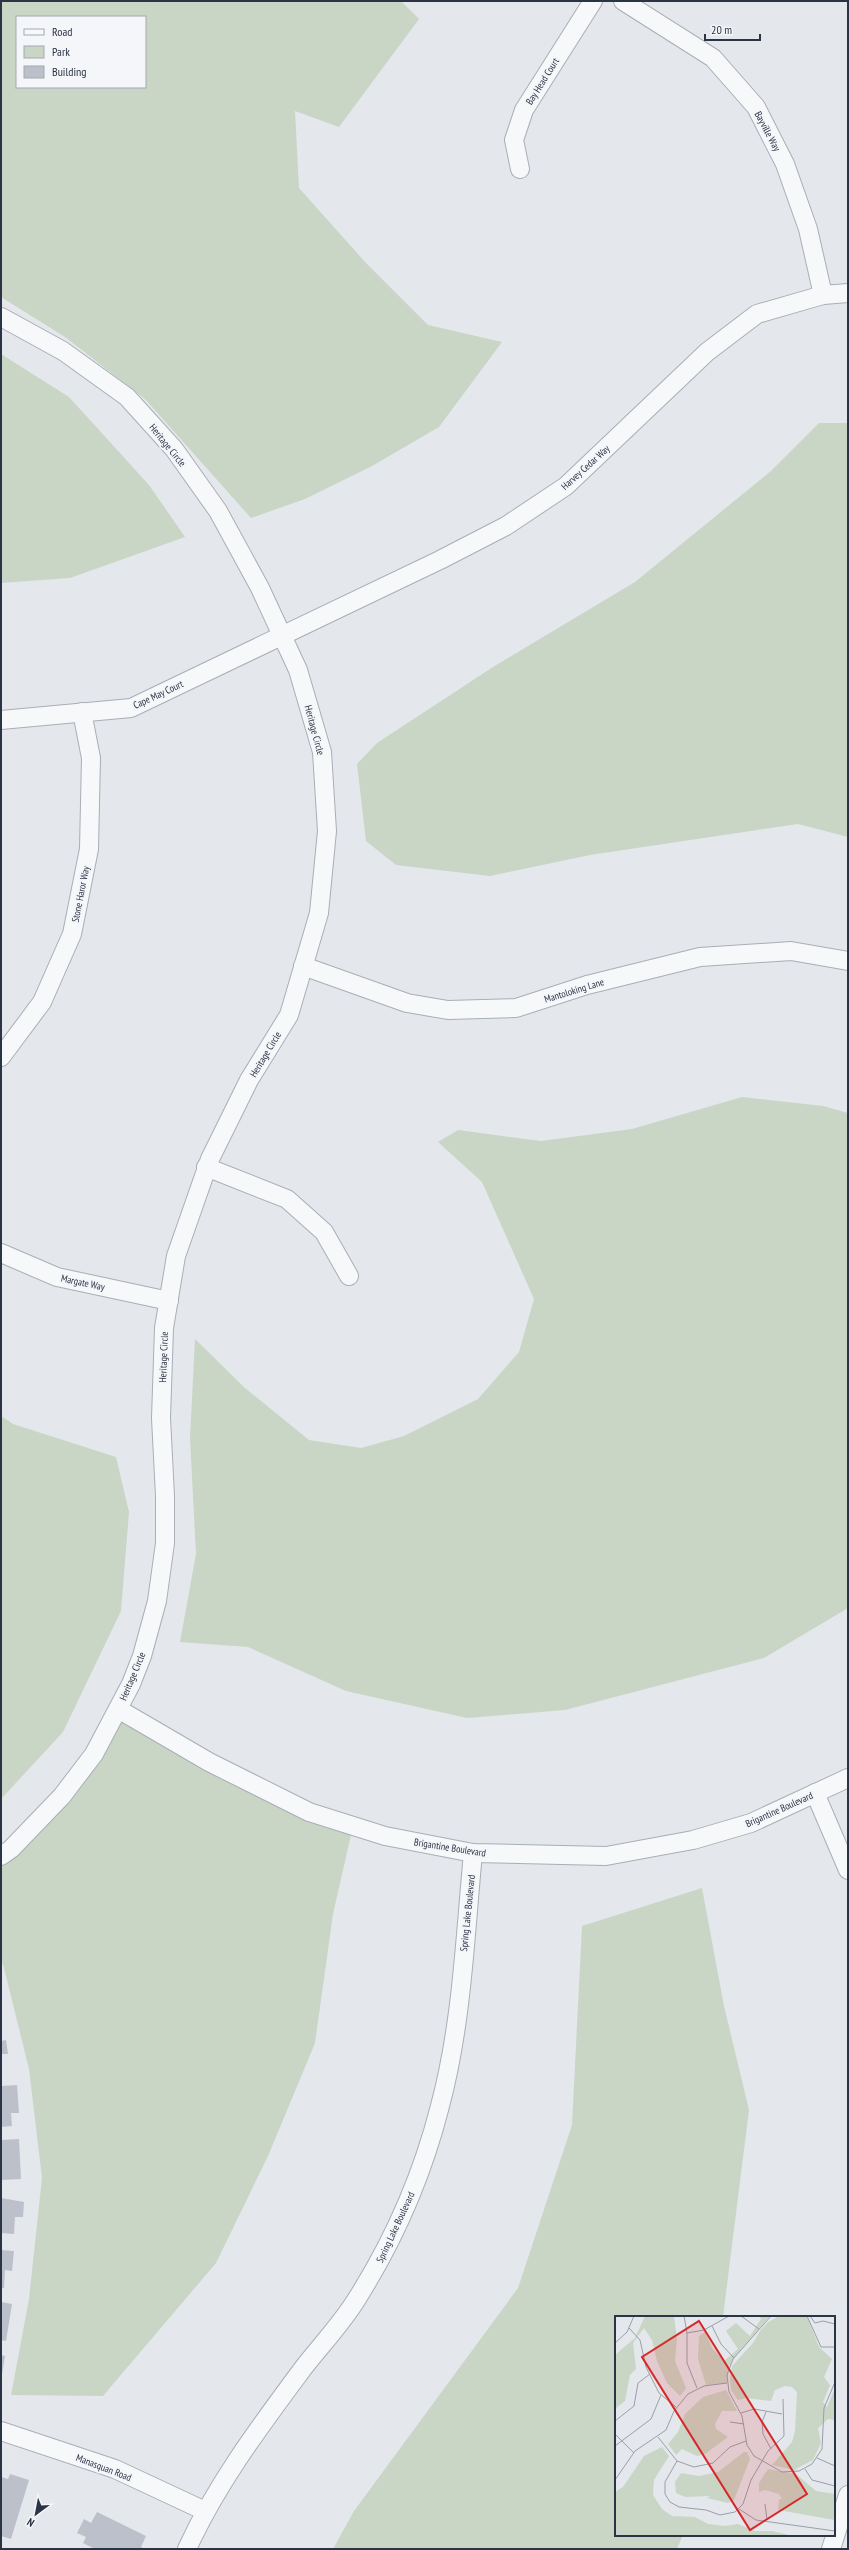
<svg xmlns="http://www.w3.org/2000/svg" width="849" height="2550" font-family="'PT Sans Narrow',sans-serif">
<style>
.green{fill:#c9d6c5;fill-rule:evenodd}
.building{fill:#bbc0ca}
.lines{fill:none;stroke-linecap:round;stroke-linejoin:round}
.minor-casing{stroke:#a9aeb7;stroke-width:20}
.minor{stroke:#f7f8fa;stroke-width:18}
.labels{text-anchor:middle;stroke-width:4;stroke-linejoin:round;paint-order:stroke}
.street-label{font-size:10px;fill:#2b3445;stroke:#f4f6f9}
.inset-road{fill:none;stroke:#9a9fa9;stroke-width:1}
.view{fill:#d62828;fill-opacity:0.15;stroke:#d62828;stroke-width:2}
.inset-edge{fill:none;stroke:#2b3445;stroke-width:2}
</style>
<rect width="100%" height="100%" fill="#e4e7ec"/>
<g class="green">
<path d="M1,1H401L419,19L339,127L295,111L299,188L366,263L428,325L502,342L439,427L372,466L305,499L251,518L145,399L65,337L1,297ZM17,17H145V87H17Z"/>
<path d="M1,354L69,397L149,485L185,537L70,578L1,583Z"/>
<path d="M819,423H848V837L798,824L590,855L490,876L396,865L366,841L357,764L377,743L493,667L635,582L771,471Z"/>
<path d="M742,1097L823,1106L848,1113V1608L764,1658L565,1710L467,1718L346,1691L248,1647L180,1642L196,1554L190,1438L195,1339L245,1388L309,1440L361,1448L404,1436L478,1399L519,1352L534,1299L482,1182L438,1142L458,1130L541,1141L632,1129Z"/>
<path d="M1,1416L13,1424L116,1457L129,1512L121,1611L63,1732L1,1799Z"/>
<path d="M118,1709L353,1826L333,1914L315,2043L268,2156L216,2263L103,2396L11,2395L29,2299L42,2178L29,2069L3,1964H1V1856L11,1849Z"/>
<path d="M702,1888L724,2006L749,2110L723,2317H616V2535H683L677,2549H333L354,2511L518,2288L572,2125L582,1926Z"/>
</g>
<g class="building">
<path d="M6,2040L8,2054H1V2041Z"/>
<path d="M17,2085L19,2113H11L12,2126L1,2127V2086Z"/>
<path d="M19,2139L21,2179L1,2180V2140Z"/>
<path d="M1,2198L24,2202L23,2217H15L14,2234L1,2233Z"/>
<path d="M1,2250L14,2251L12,2271L5,2270L4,2288H1Z"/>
<path d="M1,2302L12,2304L6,2341L1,2340Z"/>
<path d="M1,2355L5,2356L2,2374H1Z"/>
<path d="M10,2474L29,2480L11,2539L1,2536V2477L8,2479Z"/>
<path d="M97,2512L146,2536L141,2547L145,2549H95L83,2543L86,2537L77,2533L84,2519L91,2523Z"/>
</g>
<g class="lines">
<defs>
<g id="minor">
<path d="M623,1L713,58L756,107L785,164L808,229L823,295"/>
<path d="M520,169L514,140L524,110L593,1"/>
<path d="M1,317L63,351L127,397L174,449L218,511L260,588L298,670L322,752L327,831L319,913L289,1015L249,1080L210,1159L176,1256L164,1328L161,1418L165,1496V1543L157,1601L142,1656L131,1684L94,1754L62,1796L11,1849L1,1856"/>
<path d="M1,720L131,708L440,560L506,526L566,486L707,352L757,314L823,295L848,293"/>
<path d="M303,966L407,1003L448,1010L516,1008L587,985L700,957L791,951L848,961"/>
<path d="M1,1057L42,1002L72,934L89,849L91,758L82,712"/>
<path d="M206,1167L287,1199L324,1232L349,1276"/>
<path d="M1,1253L57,1277L169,1301"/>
<path d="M118,1709L209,1762L309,1812L385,1836L473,1853L606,1856L693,1840L751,1823L848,1778"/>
<path d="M815,1793L848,1870"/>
<path d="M1,2431L115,2469L205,2511"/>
<path d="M187,2549C217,2483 261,2425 304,2367C322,2344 343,2322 358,2297C395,2238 423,2173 440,2106C462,2024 465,1937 473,1853"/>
<path d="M831,2549L848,2495"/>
</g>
</defs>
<use href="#minor" class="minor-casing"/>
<use href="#minor" class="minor"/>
</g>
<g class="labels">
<g class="street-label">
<text transform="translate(542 81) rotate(-58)" y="4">Bay Head Court</text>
<text transform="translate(768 131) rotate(62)" y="4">Bayville Way</text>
<text transform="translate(168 445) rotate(51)" y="4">Heritage Circle</text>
<text transform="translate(585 467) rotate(-42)" y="4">Harvey Cedar Way</text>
<text transform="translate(158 694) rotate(-25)" y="4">Cape May Court</text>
<text transform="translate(315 730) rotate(75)" y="4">Heritage Circle</text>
<text transform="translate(80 894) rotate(-79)" y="4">Stone Haror Way</text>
<text transform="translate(574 990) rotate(-17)" y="4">Mantoloking Lane</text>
<text transform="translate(265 1054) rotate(-59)" y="4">Heritage Circle</text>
<text transform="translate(83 1282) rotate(12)" y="4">Margate Way</text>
<text transform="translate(163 1357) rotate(-88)" y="4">Heritage Circle</text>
<text transform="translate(132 1676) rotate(-67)" y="4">Heritage Circle</text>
<text transform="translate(779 1809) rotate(-24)" y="4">Brigantine Boulevard</text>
<text transform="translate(450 1847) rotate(9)" y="4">Brigantine Boulevard</text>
<text transform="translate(467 1913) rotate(-84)" y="4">Spring Lake Boulevard</text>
<text transform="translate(395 2227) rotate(-65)" y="4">Spring Lake Boulevard</text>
<text transform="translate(104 2467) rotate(21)" y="4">Manasquan Road</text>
</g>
</g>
<g transform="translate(615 2316)">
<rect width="220" height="220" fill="#e4e7ec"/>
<path d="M30,0H59L62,23L60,45L71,72L65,80L52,67L42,45L37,24L29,12L18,27L21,53L15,59L10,85L0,93V39L20,22ZM144,0H155L118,43L113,53L112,67L91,69L83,43L84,20L90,16L97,32L109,45L123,33L111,15L121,7L135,20L146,3ZM164,0H192L204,31L217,43L209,61L215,69L208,86L212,91L220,72V104L213,103L203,112L206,127L198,144L179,154L157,149L177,126L180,115L182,76L177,71L170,70L160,74L156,85L131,82L123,84L116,74L115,63L117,50L138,27L145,15L152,7ZM111,74L122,95H107L100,108L101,113L113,121L90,138L82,140L67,133L61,139L53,128L63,116L70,98L88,81ZM47,131L54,140L39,164L38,179L47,193L57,200L80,201L93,208L110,210L123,208L140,215H157L178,220H0V176L8,171L29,140ZM129,136H132L135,143L119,184L113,187L92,182L95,180L70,181L61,177L60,166L66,157L84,160L103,156ZM153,153L181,158L201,175L220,178V204L163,194L164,183H167L164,178L150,174L144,176V167Z" fill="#c9d6c5"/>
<path class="inset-road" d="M69,0L72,17V47L82,72M126,0L144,13M156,0L118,43L112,59L114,76L127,100L132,129L139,140L167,156L184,155L197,148L207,133L209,92L220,66M192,0L206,31H220M195,0L200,7L208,5L220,8M97,10L106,28L119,42M14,12L25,24L31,51L44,77L61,91M72,17L89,14L114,0M0,27L12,16L19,0M151,96L147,106L148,118L156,133M126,97L139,93L167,98M0,105L19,90L23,67L35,58M115,106L129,108M0,118L19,137M43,121L62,145L79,151L98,147L115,131L131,125M0,130L36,103L46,79M202,142L220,150M62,145L50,166V178L55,186L64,191L91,194L105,199L120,196L128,188L136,164L153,135L169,120L168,83M190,153L197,164L220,170M0,164L20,135L51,114L59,95L73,78L89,70L112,67M150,188L152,204M124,193L141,204L220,215"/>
<path class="view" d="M84,5L192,178L135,214L27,41Z"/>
<rect width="220" height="220" class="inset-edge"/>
</g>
<rect width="849" height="2550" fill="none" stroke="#2b3445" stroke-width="4"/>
<rect x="16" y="16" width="130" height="72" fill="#f4f6f9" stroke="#a4a8b1"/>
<rect x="24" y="29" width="20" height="6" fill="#f7f8fa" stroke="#a4a8b1"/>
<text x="52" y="36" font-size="12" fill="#2b3445">Road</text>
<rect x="24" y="46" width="20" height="12" fill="#c9d6c5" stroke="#a4a8b1"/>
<text x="52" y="56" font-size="12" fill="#2b3445">Park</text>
<rect x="24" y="66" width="20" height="12" fill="#bbc0ca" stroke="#a4a8b1"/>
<text x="52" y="76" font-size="12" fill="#2b3445">Building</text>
<g transform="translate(36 2514) rotate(212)" stroke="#f4f6f9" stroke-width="3" paint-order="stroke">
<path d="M0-3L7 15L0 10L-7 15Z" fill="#2b3445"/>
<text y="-6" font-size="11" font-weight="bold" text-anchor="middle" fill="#2b3445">N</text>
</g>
<path d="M705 34v6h55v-6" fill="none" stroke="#2b3445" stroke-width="2"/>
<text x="711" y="34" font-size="12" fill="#2b3445" stroke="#f4f6f9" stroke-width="3" paint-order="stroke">20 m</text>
</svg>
